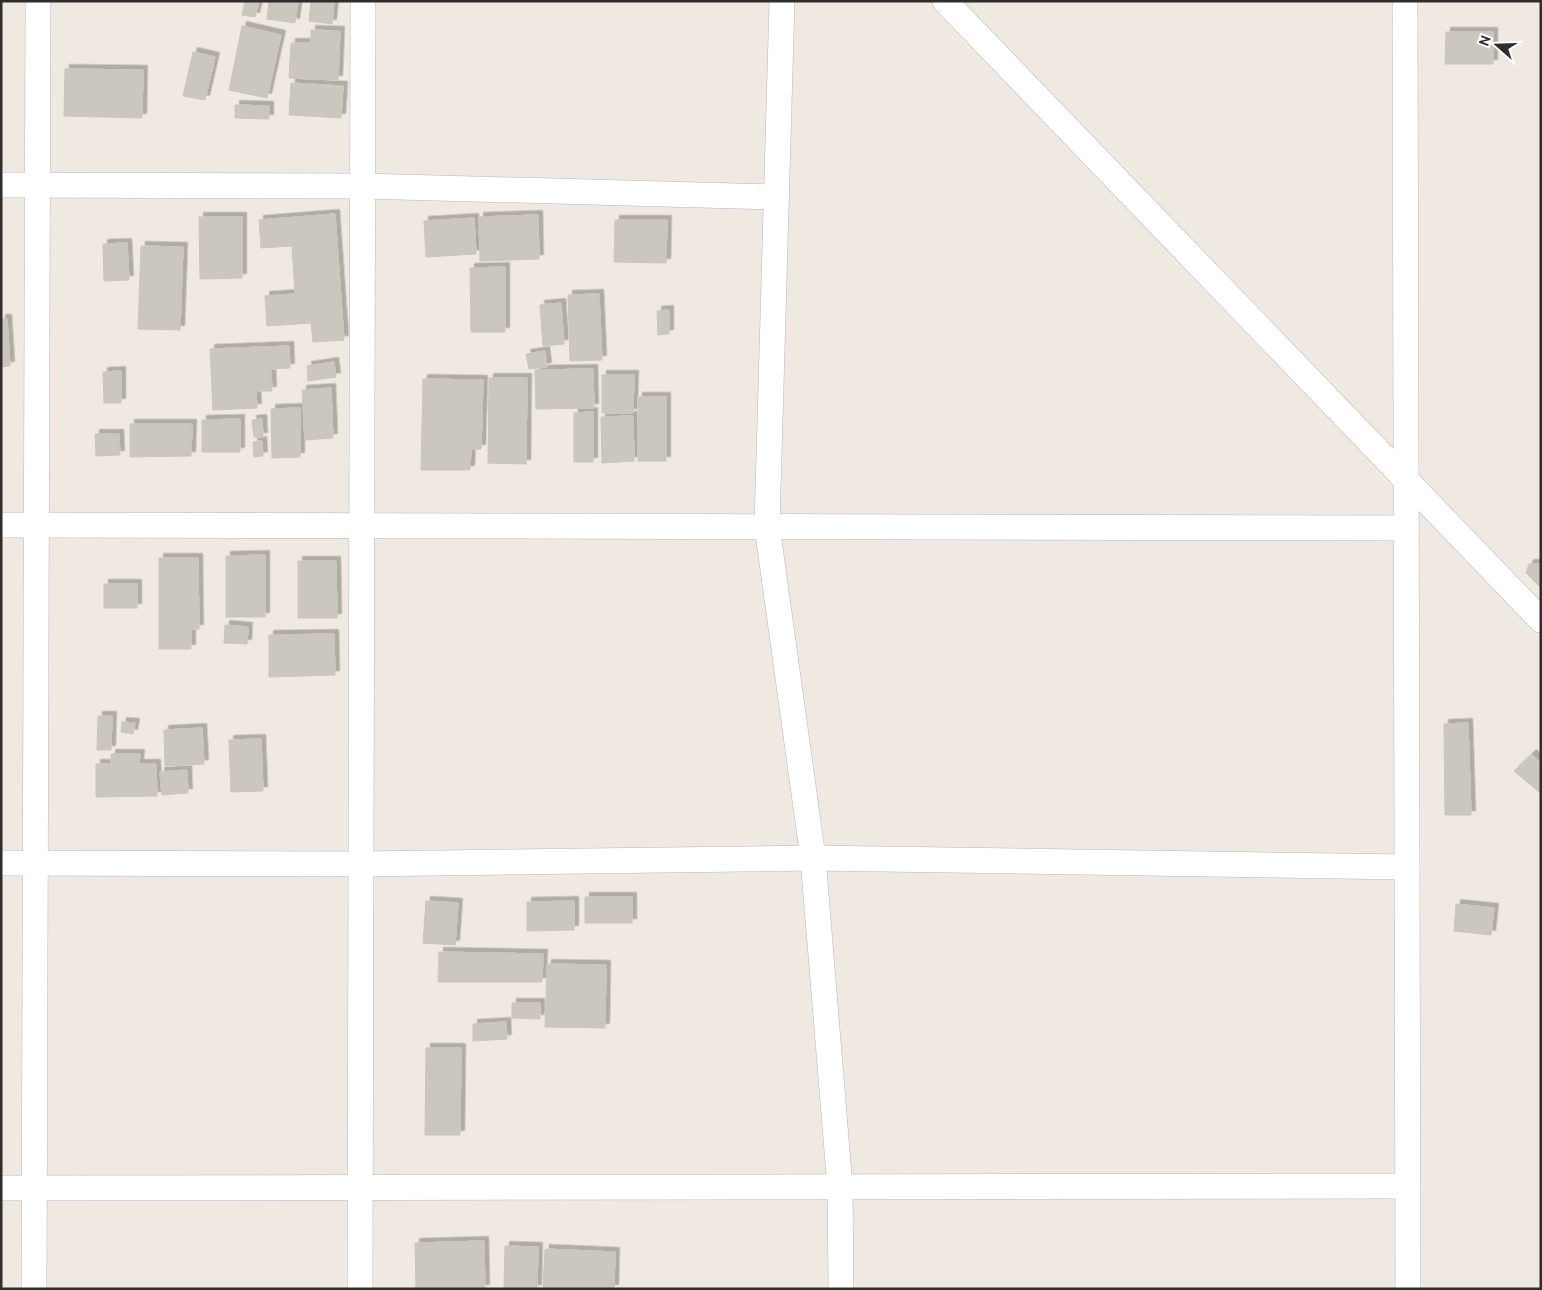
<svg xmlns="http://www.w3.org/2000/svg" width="1542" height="1290" font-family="Cabin,sans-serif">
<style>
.building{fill:#cbc7bf;stroke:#cbc5ba;filter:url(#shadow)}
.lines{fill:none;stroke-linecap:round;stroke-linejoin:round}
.minor-casing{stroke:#b4b7c1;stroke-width:26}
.minor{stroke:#fff;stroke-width:25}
</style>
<defs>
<filter id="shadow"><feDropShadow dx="4.5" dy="-4.5" stdDeviation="0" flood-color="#0004"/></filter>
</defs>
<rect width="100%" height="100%" fill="#efe9e1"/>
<g class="building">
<path d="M245,1H259L255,17L242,15Z"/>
<path d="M269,1H298L295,23L267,19Z"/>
<path d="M311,1H334L332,24L309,21Z"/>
<path d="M242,26L281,35L267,98L229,90Z"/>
<path d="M311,30L340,31L338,80L289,78L291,43H311Z"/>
<path d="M1446,32H1493V64H1445Z"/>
<path d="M193,52L215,57L205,100L183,96Z"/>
<path d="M65,69L143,70L142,118L64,116Z"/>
<path d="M291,83L343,86L341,118L289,115Z"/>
<path d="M235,105L269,106V119L235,118Z"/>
<path d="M335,214L344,340L313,342L311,323L267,326L265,296L295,294L292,246L261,248L259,220Z"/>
<path d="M538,215L539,259L480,261L479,217Z"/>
<path d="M199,217H242V278L200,279Z"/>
<path d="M474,218L476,254L426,257L424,221Z"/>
<path d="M615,220H667L666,263L614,262Z"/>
<path d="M127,243L129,280L104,281L103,244Z"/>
<path d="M141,246L183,247L180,330L138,329Z"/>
<path d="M505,267V332H471L470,268Z"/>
<path d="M599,294L602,360L570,361L568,295Z"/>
<path d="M561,303L564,344L543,346L540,305Z"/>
<path d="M669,310V334L658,335L657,311Z"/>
<path d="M1,319H7L10,366L1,367Z"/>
<path d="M289,346L290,368L271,369L272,391H256L257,408L213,410L210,349Z"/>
<path d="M545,351L547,367L529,369L526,354Z"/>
<path d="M334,362L336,377L308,381L307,366Z"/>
<path d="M593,369L594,408L536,409L535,370Z"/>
<path d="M121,371V403H104L103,372Z"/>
<path d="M602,375H634L633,413H602Z"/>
<path d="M489,378H527L526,464L488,463Z"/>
<path d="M423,379L483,380L481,449H471L470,470H421Z"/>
<path d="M331,388L333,438L305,440L302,390Z"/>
<rect x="638" y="397" width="28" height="64"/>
<path d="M300,408V457L272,458L271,409Z"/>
<path d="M593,412V462H574V413Z"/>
<path d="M633,416L634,461L602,463L601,417Z"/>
<path d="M240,419V452H202V420Z"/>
<path d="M262,419L263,437H254L252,420Z"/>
<path d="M130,424H192L191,456L130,457Z"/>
<path d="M95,434H119L120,455L96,456Z"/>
<path d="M262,441L263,456L254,457L253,442Z"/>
<path d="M265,555V617H226V556Z"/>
<path d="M159,558H198L199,629H191V649H159Z"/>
<path d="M298,561H336L337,618H298Z"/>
<path d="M1529,564H1541V588L1526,573Z"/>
<rect x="104" y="584" width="33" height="24"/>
<path d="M225,625L248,627L247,644L224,643Z"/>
<path d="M334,634L335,675L269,677V635Z"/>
<path d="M98,716H112L111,750H97Z"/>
<path d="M122,722L135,723L133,734L121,732Z"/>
<path d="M1468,723L1471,815H1445L1444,724Z"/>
<path d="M202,728L204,764L165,766L164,730Z"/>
<path d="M261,739L263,791L231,792L229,740Z"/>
<path d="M111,754H140L139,764H156L157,796L96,797V764H111Z"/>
<path d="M1532,754L1541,763V790L1539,792L1514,771Z"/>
<path d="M187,770L188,793L162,795L160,772Z"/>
<rect x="585" y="897" width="47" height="26"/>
<path d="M426,901L458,903L455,945L423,943Z"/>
<path d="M574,901V930L527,931V902Z"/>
<path d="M1456,904L1494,908L1491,935L1454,931Z"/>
<path d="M439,952L543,954L542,982H438Z"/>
<path d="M547,964L606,965L605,1028L545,1027Z"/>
<path d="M512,1003H540V1019L512,1018Z"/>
<path d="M506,1022L507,1039L473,1041V1024Z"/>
<path d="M426,1048H461L460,1135H425Z"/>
<path d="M484,1241L485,1289H416L415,1243Z"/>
<path d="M505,1246L538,1247L537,1289H504Z"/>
<path d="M545,1249L615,1252L614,1289H543Z"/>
</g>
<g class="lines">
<defs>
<g id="minor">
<path d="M782,1L767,526L813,858L840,1187L841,1289"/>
<path d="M945,1L1541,620"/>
<path d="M1405,1L1408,1289"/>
<path d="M1,185L362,186L777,197"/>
<path d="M1,525L1406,528"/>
<path d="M1,863L361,864L813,858L1407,867"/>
<path d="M1,1188L1408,1186"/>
<path d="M34,1289L38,1"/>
<path d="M360,1289L363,1"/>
</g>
</defs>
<use href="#minor" class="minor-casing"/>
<use href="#minor" class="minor"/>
</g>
<rect width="1542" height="1290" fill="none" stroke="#2e2e2e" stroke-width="5"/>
<g transform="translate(1497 45) rotate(290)" stroke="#ffffff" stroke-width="4" paint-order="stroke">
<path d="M0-4L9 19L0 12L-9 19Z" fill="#2e2e2e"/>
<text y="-8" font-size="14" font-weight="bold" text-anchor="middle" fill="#2e2e2e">N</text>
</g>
</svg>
